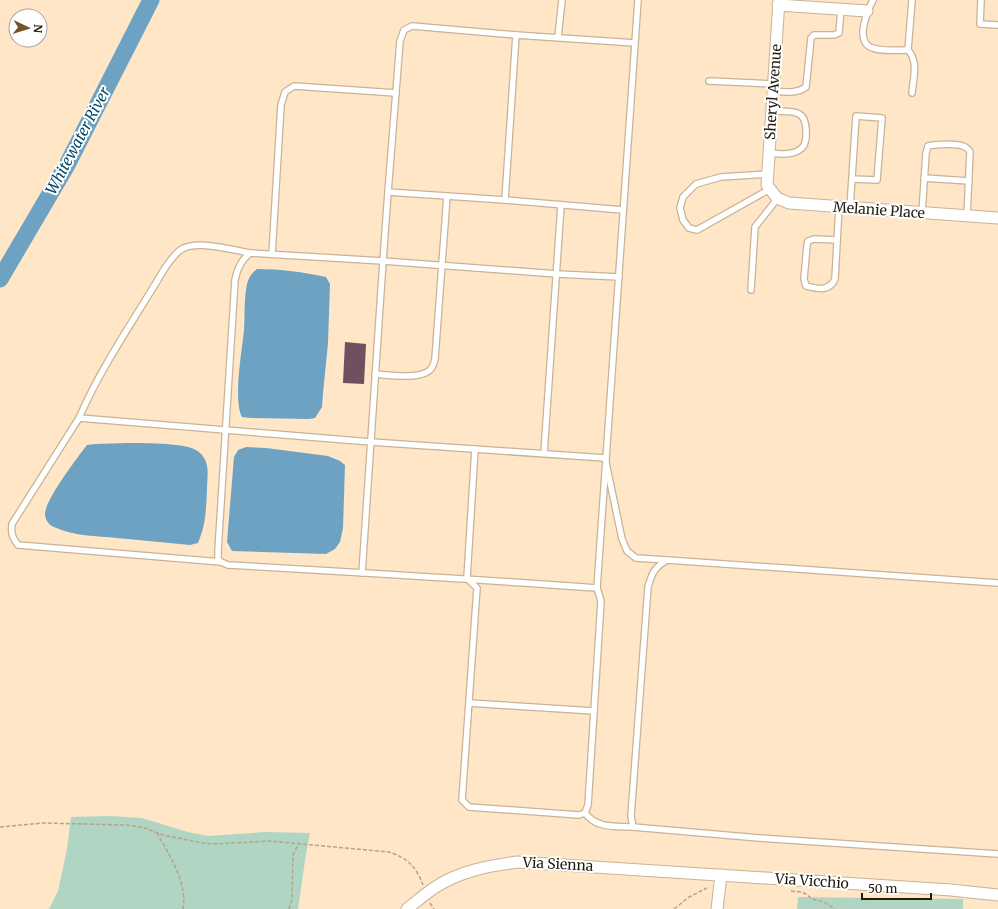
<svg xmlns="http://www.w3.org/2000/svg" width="998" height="909" font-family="Merriweather,serif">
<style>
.green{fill:#b0d6c3}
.water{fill:#6da2c3}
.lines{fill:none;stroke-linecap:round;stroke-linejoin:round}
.river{stroke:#6da2c3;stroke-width:17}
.building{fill:#70505e}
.lane-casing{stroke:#c9b395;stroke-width:8}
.street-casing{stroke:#c9b395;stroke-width:13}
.path{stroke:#b6a38a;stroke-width:1.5;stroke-dasharray:4 2;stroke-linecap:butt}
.lane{stroke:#fff;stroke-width:5.5}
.street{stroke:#fff;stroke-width:11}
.labels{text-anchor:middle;stroke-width:4;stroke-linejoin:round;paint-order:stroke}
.street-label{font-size:14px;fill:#231b0f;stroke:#fff}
.water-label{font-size:15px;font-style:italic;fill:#004768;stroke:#fff}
</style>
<rect width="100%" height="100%" fill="#fee6c7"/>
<g class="green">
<path d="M110,816L142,818L188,832L208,836L265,832L310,833L306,854L298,909H49L58,891L67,849L71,817Z"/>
<path d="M798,897L963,899V909H797Z"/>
</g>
<g class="water">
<path d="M257,269C281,269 303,272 326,277L330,284L328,343L323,393L322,407L315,418L309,419L251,418L242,417C233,400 242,351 244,330C245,317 244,303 246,290C247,281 250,274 257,269Z"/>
<path d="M127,443C141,443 182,443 194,449C199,451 204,456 206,462C209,470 207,480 207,489C206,510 206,524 198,543L190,545C166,543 142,540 117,538C97,536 73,536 54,527C49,525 46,521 45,515C44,501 77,458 87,445L95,444Z"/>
<path d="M246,447L266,448L328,456L340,461L345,465L343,528L340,542L335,549L326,554L232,551L227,542L234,457L238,450Z"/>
</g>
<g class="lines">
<path class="river" d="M0,279L67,165L151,0"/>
</g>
<path class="building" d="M345,342L366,344L364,384L343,383Z"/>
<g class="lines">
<defs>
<g id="lane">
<path d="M873,0C868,10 855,39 870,47C880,52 897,50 908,50"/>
<path d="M981,0L980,24L998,25"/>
<path d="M558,37L562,0"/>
<path d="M709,81L773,84"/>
<path d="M773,91C784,92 797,94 806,87L811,38L814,35H834L839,33L841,9"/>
<path d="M912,93C913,79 919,62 908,50L912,0"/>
<path d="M769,153C779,154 793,156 802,148C808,142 808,118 799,114C792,110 780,112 772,111"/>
<path d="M767,174L721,177L696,184L683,197L680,208L683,220L689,228L697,230L770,189"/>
<path d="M924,178L969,181"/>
<path d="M388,192L400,41L404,30L412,26L516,35"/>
<path d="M505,200L516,35L635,43"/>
<path d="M850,208L856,116L882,118L877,180L852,179"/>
<path d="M922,213L926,153L928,146C936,144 958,143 965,147C966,147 970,151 970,152L967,216"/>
<path d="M837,240L814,239L808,241L807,245L804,279L806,286C818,289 829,292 835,279L839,207"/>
<path d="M272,254L281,105L285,92L294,86L396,93"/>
<path d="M751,290L755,227L778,198"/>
<path d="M375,374C389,375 419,380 430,370C433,367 434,363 435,359L447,196"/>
<path d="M79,418C102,365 136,317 165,268C170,261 175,253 182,249C198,240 233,250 250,253"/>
<path d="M475,449L467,578L477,588L462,800L469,807L579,815L585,813L588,805L601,601L597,588L638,0"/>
<path d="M544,453L561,205"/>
<path d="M221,562L18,545C12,538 11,533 12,524L79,418L371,442L605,458L622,539L627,551L636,558L667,560"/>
<path d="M362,573L383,261L557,274L619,277"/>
<path d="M998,583L667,560C654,568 652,573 648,587L631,816L633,827L759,838L998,854"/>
<path d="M597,588C474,579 351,572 228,565L221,562L218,559V551L235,280C237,269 241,260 250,253L383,261L388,192L505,200L623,210"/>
<path d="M469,703L594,711"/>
<path d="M585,813C597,829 615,826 633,827"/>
</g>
<g id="street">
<path d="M779,0L767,185L777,198L789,203L998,218"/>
<path d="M778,5L867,11"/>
<path d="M407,909C416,902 425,894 434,888C459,871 489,866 517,862L951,890L998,895"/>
<path d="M717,909L721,875"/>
</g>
</defs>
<use href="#lane" class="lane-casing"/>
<use href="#street" class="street-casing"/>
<g class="path">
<path d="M0,827L43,823L125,825L142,827L163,835L202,843L213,844L269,841L389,852C407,858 416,866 423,885"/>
<path d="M157,833C169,854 188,884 183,909"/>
<path d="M791,891L801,892L806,894L812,899L824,902L835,909"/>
<path d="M430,903L434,909"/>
<path d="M289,909L292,899L293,855L299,843"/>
<path d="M674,909L689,897L707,888"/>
</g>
<use href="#lane" class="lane"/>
<use href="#street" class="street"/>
</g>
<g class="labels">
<g class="street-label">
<text transform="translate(773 92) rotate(-86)" y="5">Sheryl Avenue</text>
<text transform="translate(879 210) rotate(4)" y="5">Melanie Place</text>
<text transform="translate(558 864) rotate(3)" y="5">Via Sienna</text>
<text transform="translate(812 881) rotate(4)" y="5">Via Vicchio</text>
</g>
<g class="water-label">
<text transform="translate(78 141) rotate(-62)" y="5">Whitewater River</text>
</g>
</g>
<g transform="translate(28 28) rotate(94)"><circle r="19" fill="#ffffff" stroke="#a7a49f"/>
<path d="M0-3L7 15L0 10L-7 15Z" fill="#735429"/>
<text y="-6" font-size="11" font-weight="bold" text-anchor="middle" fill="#231b0f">N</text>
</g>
<path d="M862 893v6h69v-6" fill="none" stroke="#231b0f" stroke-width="2"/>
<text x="868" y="893" font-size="12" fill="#231b0f" stroke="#ffffff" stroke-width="3" paint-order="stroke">50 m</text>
</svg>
